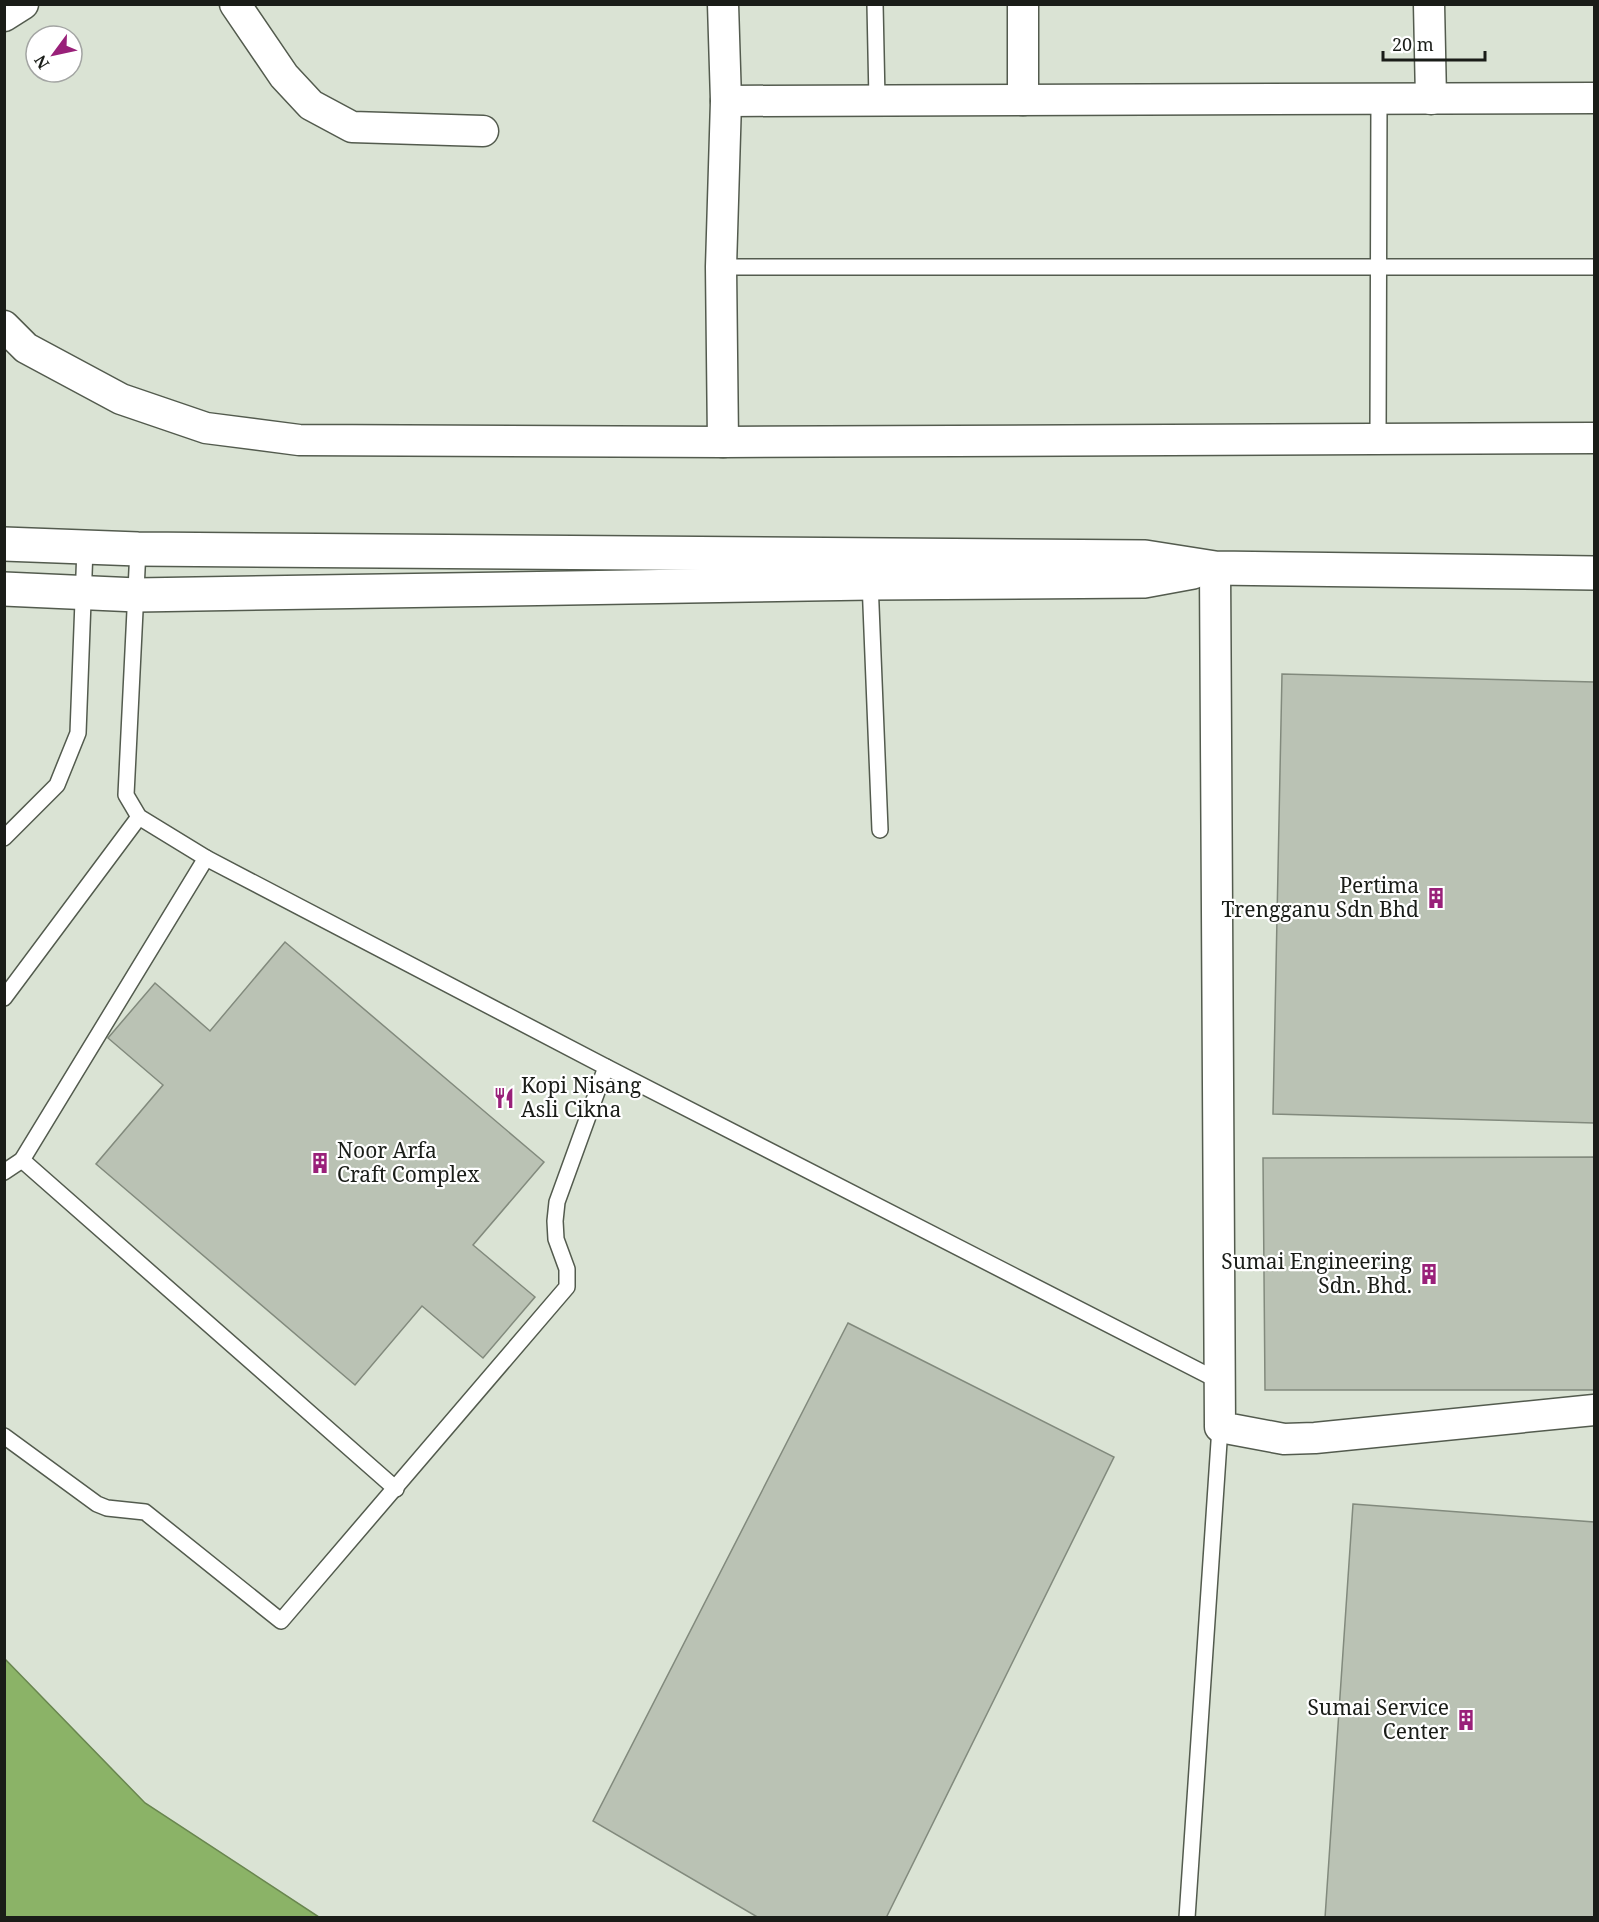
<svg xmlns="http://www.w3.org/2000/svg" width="1599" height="1922" font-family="'Noto Serif',serif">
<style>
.water{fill:#8bb367;stroke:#69864f;stroke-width:1.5}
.building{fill:#bac2b4;stroke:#828a7d;stroke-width:1.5}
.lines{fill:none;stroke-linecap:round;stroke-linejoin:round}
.service-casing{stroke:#535b4e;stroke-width:18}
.minor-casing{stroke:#535b4e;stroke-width:33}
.tertiary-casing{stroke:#535b4e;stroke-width:36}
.service{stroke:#fff;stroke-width:15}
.minor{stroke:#fff;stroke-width:30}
.tertiary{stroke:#fff;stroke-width:33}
.labels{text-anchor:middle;stroke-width:4.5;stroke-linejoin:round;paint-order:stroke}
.poi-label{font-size:21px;fill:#1a1d18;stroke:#fff;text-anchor:end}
</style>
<rect width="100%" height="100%" fill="#dae3d4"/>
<path class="water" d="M5,1659L145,1803L319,1917H5Z"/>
<g class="building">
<path d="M1282,674L1594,682V1123L1273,1114Z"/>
<path d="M285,942L544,1162L473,1245L535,1297L483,1358L422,1306L355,1385L96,1164L163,1085L108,1038L155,983L210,1031Z"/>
<path d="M1594,1157V1390H1265L1263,1158Z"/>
<path d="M848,1323L1114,1457L886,1918H759L593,1821Z"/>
<path d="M1353,1504L1594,1522V1918H1325Z"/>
</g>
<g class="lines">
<defs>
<g id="service">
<path d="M875,4L877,100"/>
<path d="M721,267H1594"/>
<path d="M1378,439L1379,99"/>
<path d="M138,549L126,795L139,817L206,858L606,1067L1219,1381"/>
<path d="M870,581L880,830"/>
<path d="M4,838L57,785L78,733L85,548"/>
<path d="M4,998L139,817"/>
<path d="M22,1160L396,1489"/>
<path d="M4,1172L22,1160L206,858"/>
<path d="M4,1436L97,1504L107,1508L145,1512L281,1621L567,1287V1269L556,1239L555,1221L557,1202L606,1067"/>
<path d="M1187,1918L1220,1427"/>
</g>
<g id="minor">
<path d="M235,4L284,76L311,105L352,127L483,131"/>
<path d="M723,4L726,101L721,267L723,442"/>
<path d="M1429,4L1431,99"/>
<path d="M4,16L23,4"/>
<path d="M1023,100V4"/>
<path d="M726,101L1594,98"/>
<path d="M4,326L26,348L121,399L206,428L299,440L723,442L1594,438"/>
<path d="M1215,568L1220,1427L1284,1439L1315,1438L1594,1410"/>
</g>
<g id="tertiary">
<path d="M4,544L138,549L1145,557L1215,568L1594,573"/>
<path d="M4,589L137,595L870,583L1144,581L1193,572"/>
</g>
</defs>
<use href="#service" class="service-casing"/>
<use href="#minor" class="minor-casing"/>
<use href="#tertiary" class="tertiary-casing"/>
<use href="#service" class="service"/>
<use href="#minor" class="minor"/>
<use href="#tertiary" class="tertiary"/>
</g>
<defs>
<symbol id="building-bare" viewBox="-9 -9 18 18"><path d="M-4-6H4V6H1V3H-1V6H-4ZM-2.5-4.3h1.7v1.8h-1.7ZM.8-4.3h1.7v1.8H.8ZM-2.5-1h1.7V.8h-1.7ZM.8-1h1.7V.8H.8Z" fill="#992079" stroke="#fff" stroke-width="2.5" paint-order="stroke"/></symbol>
<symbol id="restaurant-bare" viewBox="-9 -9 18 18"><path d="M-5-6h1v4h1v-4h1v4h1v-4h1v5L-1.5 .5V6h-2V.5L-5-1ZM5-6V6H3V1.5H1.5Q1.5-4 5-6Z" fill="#992079" stroke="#fff" stroke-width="2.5" paint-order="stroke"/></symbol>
</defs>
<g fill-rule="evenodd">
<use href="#building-bare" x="1421" y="883" width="30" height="30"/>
<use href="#restaurant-bare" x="489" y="1083" width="30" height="30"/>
<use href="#building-bare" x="305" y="1148" width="30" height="30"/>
<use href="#building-bare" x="1414" y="1259" width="30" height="30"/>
<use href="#building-bare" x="1451" y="1705" width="30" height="30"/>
</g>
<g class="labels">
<g class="poi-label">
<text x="1419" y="893">Pertima<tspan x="1419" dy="24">Trengganu Sdn Bhd</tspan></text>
<text x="521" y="1093" text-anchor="start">Kopi Nisang<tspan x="521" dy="24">Asli Cikna</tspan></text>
<text x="337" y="1158" text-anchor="start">Noor Arfa<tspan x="337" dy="24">Craft Complex</tspan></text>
<text x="1412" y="1269">Sumai Engineering<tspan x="1412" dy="24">Sdn. Bhd.</tspan></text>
<text x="1449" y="1715">Sumai Service<tspan x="1449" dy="24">Center</tspan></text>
</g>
</g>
<rect width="1599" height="1922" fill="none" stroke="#1a1d18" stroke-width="12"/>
<g transform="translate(54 54) rotate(237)"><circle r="28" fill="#ffffff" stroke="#a3a5a3" stroke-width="1.5"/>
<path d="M0-4.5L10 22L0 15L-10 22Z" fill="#992079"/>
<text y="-9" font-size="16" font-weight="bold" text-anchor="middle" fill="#1a1d18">N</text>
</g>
<path d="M1383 51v9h102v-9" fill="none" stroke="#1a1d18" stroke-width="3"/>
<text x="1392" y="51" font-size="18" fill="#1a1d18" stroke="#ffffff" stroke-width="4.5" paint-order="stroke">20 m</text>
</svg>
